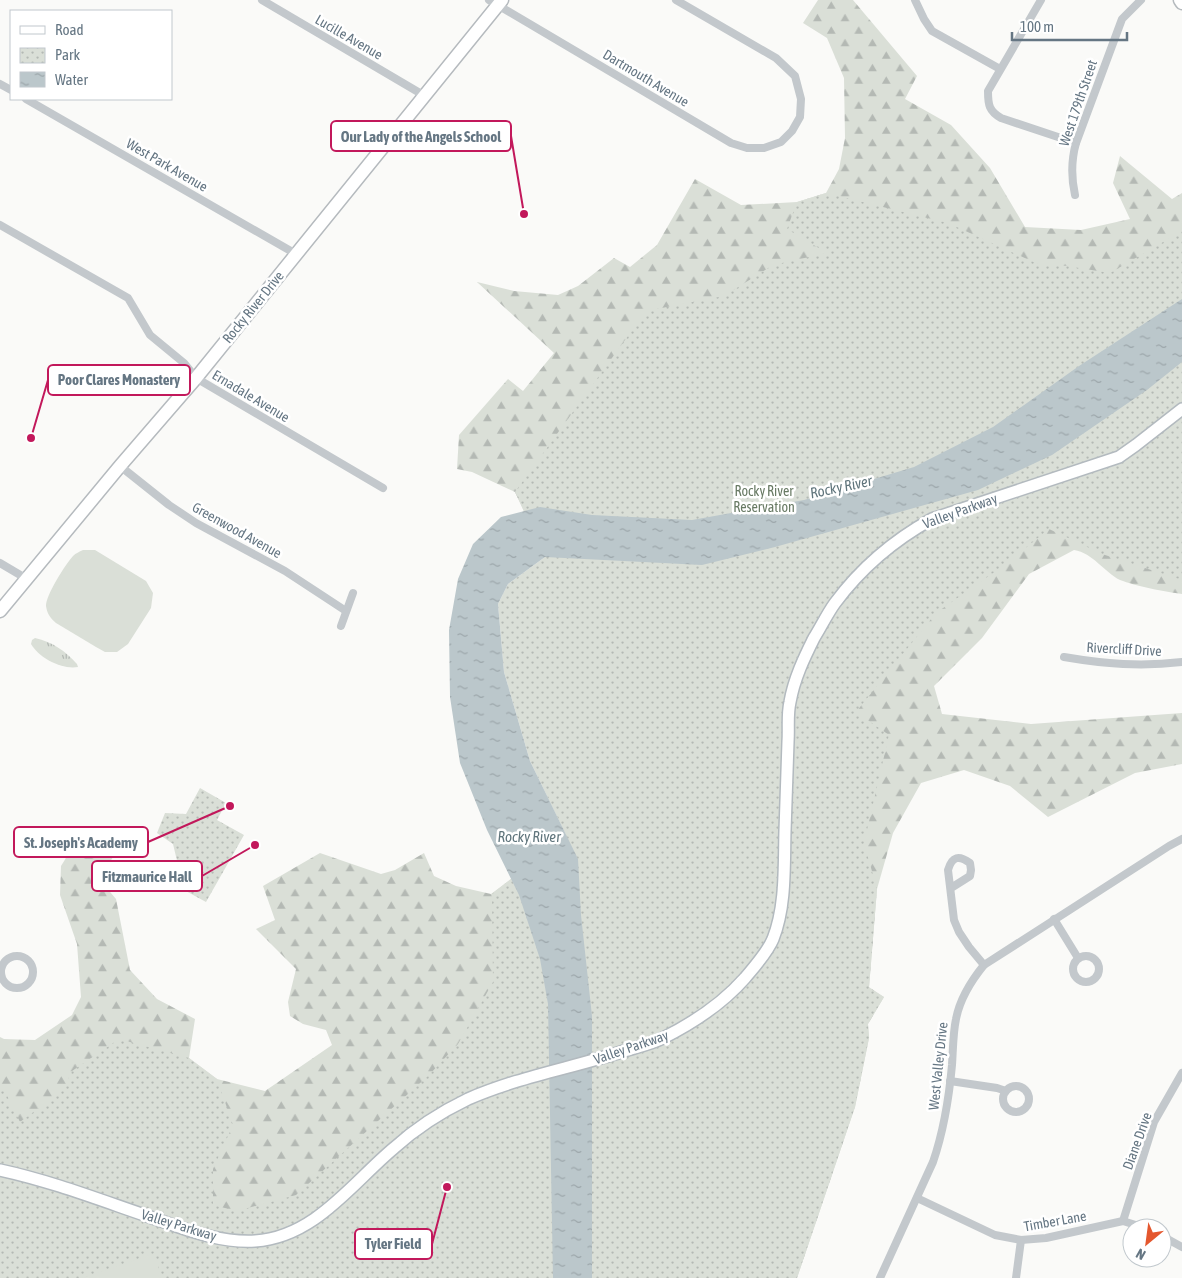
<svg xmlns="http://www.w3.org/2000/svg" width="1182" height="1278" font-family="'Asap Condensed',sans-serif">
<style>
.grass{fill:url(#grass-tufts)}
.forest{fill:url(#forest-firs)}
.park{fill:url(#park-dots)}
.garden{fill:#dadfd7}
.water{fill:url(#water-ripples)}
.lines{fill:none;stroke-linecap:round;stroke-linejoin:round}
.secondary-casing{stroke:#b3babf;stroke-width:14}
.primary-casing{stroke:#b5babe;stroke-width:15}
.street{stroke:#c3c8cc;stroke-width:8}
.secondary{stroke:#fff;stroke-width:11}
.primary{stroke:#fff;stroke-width:12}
.labels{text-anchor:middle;stroke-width:5;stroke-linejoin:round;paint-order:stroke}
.street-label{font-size:14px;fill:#657683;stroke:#fff}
.park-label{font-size:14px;fill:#687a64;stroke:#fff}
.water-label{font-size:15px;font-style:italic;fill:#60757c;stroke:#fff}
.leader{fill:none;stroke:#c2185b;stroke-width:2}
.callout-dot{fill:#c2185b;stroke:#fff;stroke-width:2}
.callout{fill:#fff;stroke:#c2185b;stroke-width:2}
.callout-label{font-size:15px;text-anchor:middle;font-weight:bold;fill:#657683}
</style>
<defs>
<pattern id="grass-tufts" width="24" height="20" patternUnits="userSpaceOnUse" patternTransform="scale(1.25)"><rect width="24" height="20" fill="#dadfd7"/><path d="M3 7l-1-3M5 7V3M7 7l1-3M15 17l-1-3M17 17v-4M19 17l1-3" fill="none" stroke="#b4b9b4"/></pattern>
<pattern id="forest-firs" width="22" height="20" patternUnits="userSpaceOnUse" patternTransform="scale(1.25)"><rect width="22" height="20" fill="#dadfd7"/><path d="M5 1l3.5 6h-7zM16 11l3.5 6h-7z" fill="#b4b9b4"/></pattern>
<pattern id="park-dots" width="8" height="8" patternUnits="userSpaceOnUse" patternTransform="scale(1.25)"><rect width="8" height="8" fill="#dadfd7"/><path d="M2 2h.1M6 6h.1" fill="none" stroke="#b4b9b4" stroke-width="1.8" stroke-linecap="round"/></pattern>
<pattern id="water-ripples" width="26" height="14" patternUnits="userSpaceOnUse" patternTransform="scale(1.25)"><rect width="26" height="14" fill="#bbc7cb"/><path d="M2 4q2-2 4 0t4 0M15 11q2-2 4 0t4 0" fill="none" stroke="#9ca6aa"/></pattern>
</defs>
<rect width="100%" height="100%" fill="#fafaf8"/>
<path class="grass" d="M35,638C53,642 65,651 77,664L78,667C62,670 39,658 31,644L32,640Z"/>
<g class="forest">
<path d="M818,0H853L917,76L905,99L951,125L990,168L1025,227L1081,230L1130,219L1113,183L1120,156L1172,199L1182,193V299L524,511L515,492L472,472L457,469L459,435L508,379L523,391L554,353L477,282L514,291L558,295L578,286L614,258L630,267L657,245L695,179L741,205L797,202L826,193L839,169L845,138L844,78L827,38L803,23Z"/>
<path d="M1182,418V594C1166,592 1135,586 1120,580C1104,572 1093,553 1074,550L1029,574L982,638L934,686L942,714L1031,724L1182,713V764L1135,773L1048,817L1010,786L964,770L921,783L893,833L877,889L869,987L884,997L868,1024L869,1038L855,1107L797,1278H592L806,685Z"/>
<path d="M84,829L114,855L100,880L116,899L130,970L157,999L195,1019L189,1058L217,1079L265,1091L332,1045L326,1030L303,1024L290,1016L288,1002L296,969L256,929L275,920L263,886L320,853L381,874L395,870L424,853L434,876L456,886L491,894L511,879L548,1004L265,1231L0,1160V1037L4,1039L35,1040L72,1015L81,997L77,944L60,895L61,866Z"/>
</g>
<g class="park">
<path d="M826,193L948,223L1038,264L1067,266L1110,273L1182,231V580L1102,554L1049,529L1006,564L936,613L856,712L889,735L864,843L877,889L869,988L884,997L868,1024L869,1038L855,1107L797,1278H0V1081L20,1122L63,1090L72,1071L119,1039L189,1058L217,1079L233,1125L213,1169V1205L237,1211L296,1195L429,1075L458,1044L493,982L492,894L566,835L530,761L504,672L498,604L508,584L545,557L515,492L646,311L724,296L773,265L827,253L787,229L797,202Z"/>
<path d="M200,788L226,803L217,820L244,835L206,902L184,890L173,844L157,833L165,813L186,814Z"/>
</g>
<g class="garden">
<path d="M83,550H95L146,581L153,593L151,608L128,644L117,652H105L96,647L56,623C50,618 47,613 46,606C46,595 65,565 73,556C76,553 79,552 83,550Z"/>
<path d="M155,1253L161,1278H82Z"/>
</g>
<path class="water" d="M1182,299V362L1147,390L1052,455L978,490L775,547L702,565L545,557L508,584L498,604L504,672L530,761L578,859L581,915L592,1016V1278H553L548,1004L540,959L519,895L487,830L460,763L450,697L449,630L458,579L473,544L501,517L540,507L592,515L692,520L804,500L914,467L993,427L1079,366Z"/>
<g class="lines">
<defs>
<path id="secondary" d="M0,1170C51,1181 100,1200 150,1217C185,1229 218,1243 255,1241C315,1237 352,1183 394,1148C416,1128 441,1112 468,1099C518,1077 572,1068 624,1051C637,1047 651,1044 663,1038C693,1023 723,1003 745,978C755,966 767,953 773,939C786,906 784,867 785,831C786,802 787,772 788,742C789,729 787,715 790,702C794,679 804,658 814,638C821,627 827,614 835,603C861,568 894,540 932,519L1119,457L1136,445L1182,409"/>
<g id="primary">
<path d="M1180,0L1182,3"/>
<path d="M0,611L120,466L196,378L502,0"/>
</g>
</defs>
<use href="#secondary" class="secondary-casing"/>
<use href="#primary" class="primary-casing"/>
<g class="street">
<path d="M262,0L425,96"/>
<path d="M489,0L731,143L747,148H764L781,142L792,131L800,117L801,99L795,76L776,58L676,0"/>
<path d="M915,0L924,19L932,31L1000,69"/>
<path d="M1041,0L988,91C988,105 989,111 1001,118L1076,143"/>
<path d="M0,84L11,90"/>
<path d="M26,99L296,254"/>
<path d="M1075,195C1071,177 1071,161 1076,143L1122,19L1141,0"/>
<path d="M0,225L128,298L150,335L184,363L196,378L383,488"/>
<path d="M120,466L169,505L196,523L285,571L346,611"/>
<path d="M0,563L27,579"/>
<path d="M341,626L353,593"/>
<path d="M1064,657C1105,664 1141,667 1182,662"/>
<path d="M951,888L970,876L971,870L970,863C959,855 952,856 948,870L954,920L959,932L969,947L984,965"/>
<path d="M1054,919L1078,958"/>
<circle cx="1086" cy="969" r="13"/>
<circle cx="17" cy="972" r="16"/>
<path d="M950,1081L997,1088L1006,1091"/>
<circle cx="1016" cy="1099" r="13"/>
<path d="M917,1198L995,1235L1021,1240L1046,1238L1123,1221L1145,1228"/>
<path d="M1123,1221L1154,1122L1182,1073"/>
<path d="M1162,1236L1182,1247"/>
<path d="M880,1278L933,1162C944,1130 949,1098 952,1065C953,1050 953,1033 956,1019C960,998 971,981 984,965L1169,846L1182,839"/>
<path d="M1016,1278L1021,1240"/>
</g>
<use href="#secondary" class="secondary"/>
<use href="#primary" class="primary"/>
</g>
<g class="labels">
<g class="street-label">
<text transform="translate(349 37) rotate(30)" y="5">Lucille Avenue</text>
<text transform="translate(646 78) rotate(31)" y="5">Dartmouth Avenue</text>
<text transform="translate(1078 103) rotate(-71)" y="5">West 179th Street</text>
<text transform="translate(167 165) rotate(30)" y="5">West Park Avenue</text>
<text transform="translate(253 307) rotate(-51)" y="5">Rocky River Drive</text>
<text transform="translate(251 396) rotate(31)" y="5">Ernadale Avenue</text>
<text transform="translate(960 511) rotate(-20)" y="5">Valley Parkway</text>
<text transform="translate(237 530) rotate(29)" y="5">Greenwood Avenue</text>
<text transform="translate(1124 649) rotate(3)" y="5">Rivercliff Drive</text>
<text transform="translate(631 1047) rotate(-19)" y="5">Valley Parkway</text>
<text transform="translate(938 1066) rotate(-84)" y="5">West Valley Drive</text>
<text transform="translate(1137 1141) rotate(-70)" y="5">Diane Drive</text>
<text transform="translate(1055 1221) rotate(-10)" y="5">Timber Lane</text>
<text transform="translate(179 1225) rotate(17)" y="5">Valley Parkway</text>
</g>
<g class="park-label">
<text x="764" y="496">Rocky River<tspan x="764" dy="16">Reservation</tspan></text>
</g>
<g class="water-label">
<text transform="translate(841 487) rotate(-12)" y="5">Rocky River</text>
<text x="529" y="842">Rocky River</text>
</g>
</g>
<path class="leader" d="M524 214L511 136M31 438L48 380M230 806L148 842M255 845L202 876M447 1187L432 1244"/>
<g class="callout-dot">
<circle cx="524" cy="214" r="5"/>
<circle cx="31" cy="438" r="5"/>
<circle cx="230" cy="806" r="5"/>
<circle cx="255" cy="845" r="5"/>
<circle cx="447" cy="1187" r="5"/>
</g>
<g class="callout">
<rect x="331" y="121" width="180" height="30" rx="5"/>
<rect x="48" y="365" width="142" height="30" rx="5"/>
<rect x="14" y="827" width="134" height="30" rx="5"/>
<rect x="92" y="861" width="110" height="30" rx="5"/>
<rect x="355" y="1229" width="77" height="30" rx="5"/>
</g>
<g class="callout-label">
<text x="421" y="142">Our Lady of the Angels School</text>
<text x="119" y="385">Poor Clares Monastery</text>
<text x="81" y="848">St. Joseph's Academy</text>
<text x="147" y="882">Fitzmaurice Hall</text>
<text x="393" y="1249">Tyler Field</text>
</g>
<rect x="10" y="10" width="162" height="90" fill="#ffffff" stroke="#c1c8cd"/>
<rect x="20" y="26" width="25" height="8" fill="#ffffff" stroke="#c1c8cd"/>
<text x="55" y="35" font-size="15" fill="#657683">Road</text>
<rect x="20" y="48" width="25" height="15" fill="url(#park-dots)" stroke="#c1c8cd"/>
<text x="55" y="60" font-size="15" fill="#657683">Park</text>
<rect x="20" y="72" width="25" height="15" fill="url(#water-ripples)" stroke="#c1c8cd"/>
<text x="55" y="85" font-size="15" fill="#657683">Water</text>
<g transform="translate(1147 1243) rotate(209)"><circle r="24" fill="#ffffff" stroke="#c1c8cd"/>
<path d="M0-4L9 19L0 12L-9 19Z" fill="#e4572e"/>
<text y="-8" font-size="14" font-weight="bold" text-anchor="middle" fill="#657683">N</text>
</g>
<path d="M1012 32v8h115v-8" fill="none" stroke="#657683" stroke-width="2.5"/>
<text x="1020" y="32" font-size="15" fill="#657683" stroke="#ffffff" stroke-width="4" paint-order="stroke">100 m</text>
</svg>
